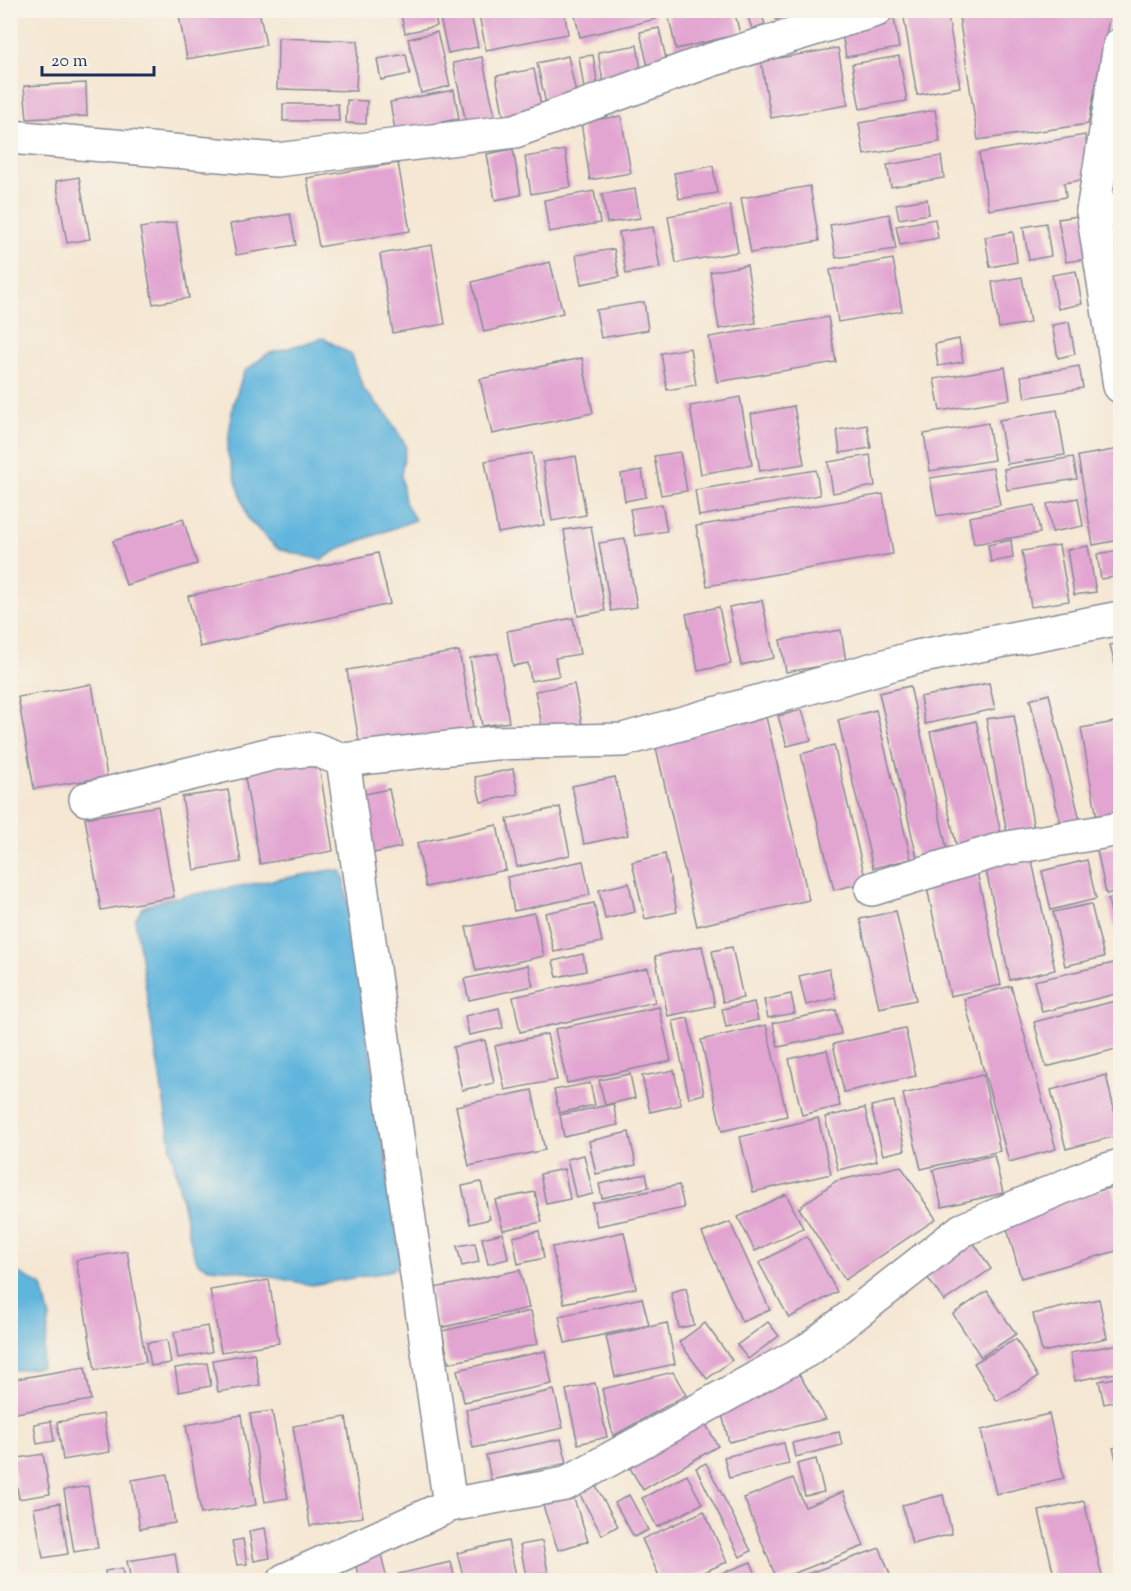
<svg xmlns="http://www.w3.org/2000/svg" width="1131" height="1591" font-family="'Sorts Mill Goudy',serif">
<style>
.water{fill:#61b5dd;stroke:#3e729e;stroke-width:1.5}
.building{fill:#e2a4d1}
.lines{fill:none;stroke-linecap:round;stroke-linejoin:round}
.minor-casing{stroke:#888b98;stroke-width:36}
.tertiary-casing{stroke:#888b98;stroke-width:36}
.minor{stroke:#fff;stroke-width:33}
.tertiary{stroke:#fff;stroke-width:33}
</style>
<rect width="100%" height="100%" fill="#f7f3e8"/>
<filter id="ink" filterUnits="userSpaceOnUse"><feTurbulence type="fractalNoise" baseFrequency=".0167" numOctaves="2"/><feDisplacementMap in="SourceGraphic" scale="12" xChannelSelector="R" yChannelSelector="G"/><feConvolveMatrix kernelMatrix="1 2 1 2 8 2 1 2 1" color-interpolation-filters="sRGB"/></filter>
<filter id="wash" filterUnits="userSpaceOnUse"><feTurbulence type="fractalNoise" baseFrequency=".008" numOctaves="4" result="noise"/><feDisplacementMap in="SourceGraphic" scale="24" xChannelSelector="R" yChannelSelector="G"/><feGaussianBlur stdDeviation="1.35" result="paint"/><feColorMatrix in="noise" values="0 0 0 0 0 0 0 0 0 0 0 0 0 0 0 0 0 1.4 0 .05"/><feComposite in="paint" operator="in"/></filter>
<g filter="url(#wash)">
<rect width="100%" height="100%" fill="#f5e7d3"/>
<g class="water">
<path d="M323,338L352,355L363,389L388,416L406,446L401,475L405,502L415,520L341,548L321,560L278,549L248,519L227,451L233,405L244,372L267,354Z"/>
<path d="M331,870L341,871L344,876L401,1261L394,1269L382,1273L312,1285L236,1270L209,1268L198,1263L193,1252L172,1153L135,920L143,907L167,899Z"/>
<path d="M11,1271L23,1275L42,1286L50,1318L41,1367L11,1371Z"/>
</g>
<g id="blocks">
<g class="building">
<path d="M178,10H259L266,45L187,59Z"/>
<path d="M400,10H434L437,26L405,33Z"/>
<path d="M438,10H470L478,47L448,53Z"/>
<path d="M478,10H564L568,34L486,50Z"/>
<path d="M654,10L656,19L580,37L574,11Z"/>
<path d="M667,10H734L740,34L676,49Z"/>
<path d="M746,10H760L765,24L752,29Z"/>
<path d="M774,10H806V11L776,20Z"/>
<path d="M947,10L960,87L917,95L904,18Z"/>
<path d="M958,10H1111L1088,124L978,140Z"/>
<path d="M894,18L899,48L846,57L841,27Z"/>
<path d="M659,28L667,63L648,67L640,32Z"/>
<path d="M437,32L450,86L421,93L408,39Z"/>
<path d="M278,38L358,41L356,91L277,89Z"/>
<path d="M637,45L642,76L603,82L598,52Z"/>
<path d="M838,48L848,105L771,118L761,61Z"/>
<path d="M406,54L410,74L381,80L377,59Z"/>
<path d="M593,55L598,87L584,89L579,57Z"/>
<path d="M568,56L577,98L546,104L537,63Z"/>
<path d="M899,56L907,101L860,109L852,64Z"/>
<path d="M482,57L495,116L466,122L453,63Z"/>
<path d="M534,69L542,111L504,119L496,76Z"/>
<path d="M86,83L87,116L27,119L24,86Z"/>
<path d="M454,90L459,119L395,130L390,102Z"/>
<path d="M347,100L367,101L366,124L346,123Z"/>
<path d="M283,104H338L339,121H283Z"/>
<path d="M935,110L940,142L864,155L859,123Z"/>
<path d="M621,116L631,173L590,180L581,122Z"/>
<path d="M1085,135L1092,178L1064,183L1066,197L989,210L979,153Z"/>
<path d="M513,149L521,195L495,200L487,154Z"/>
<path d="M565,150L571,187L531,194L525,157Z"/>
<path d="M941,156L944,178L891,187L887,165Z"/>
<path d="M398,163L410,231L319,247L307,178Z"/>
<path d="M713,166L717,193L679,199L674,173Z"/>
<path d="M79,177L90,239L67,243L56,181Z"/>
<path d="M810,186L819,241L751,253L741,198Z"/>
<path d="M635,189L640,218L607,223L602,194Z"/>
<path d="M594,191L600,223L549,232L544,200Z"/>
<path d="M927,199L929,214L899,219L896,204Z"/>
<path d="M730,205L738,252L676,263L668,216Z"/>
<path d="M290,214L296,245L236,255L230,224Z"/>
<path d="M889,214L896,249L836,258L830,225Z"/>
<path d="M1085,215L1092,258L1066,262L1058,219Z"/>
<path d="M935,219L938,238L900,245L896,226Z"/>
<path d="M176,222L189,298L153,304L140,228Z"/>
<path d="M1046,223L1051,256L1029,260L1023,227Z"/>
<path d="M653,227L660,268L626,274L619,232Z"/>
<path d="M1013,232L1017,262L990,267L985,237Z"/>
<path d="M432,245L445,324L393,333L380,254Z"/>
<path d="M614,249L619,277L581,284L576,255Z"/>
<path d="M893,259L902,311L838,322L830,270Z"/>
<path d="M550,262L563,313L484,332L472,282Z"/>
<path d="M747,265L756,323L719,329L710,272Z"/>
<path d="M1076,271L1082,304L1058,309L1052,275Z"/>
<path d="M1022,277L1030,323L999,328L992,282Z"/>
<path d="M644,302L648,330L601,338L596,310Z"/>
<path d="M828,317L836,362L717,382L709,337Z"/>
<path d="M1069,322L1075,354L1058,358L1052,325Z"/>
<path d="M959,339L963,362L938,366L935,344Z"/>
<path d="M690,348L696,385L667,390L661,353Z"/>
<path d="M582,358L593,413L492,434L480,379Z"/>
<path d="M1079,366L1083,388L1025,398L1021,376Z"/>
<path d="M1005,367L1010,399L940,411L934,379Z"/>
<path d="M740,397L752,465L701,474L690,406Z"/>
<path d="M794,406L804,464L760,471L751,414Z"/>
<path d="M1057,410L1065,455L1007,464L999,420Z"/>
<path d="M988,423L994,460L930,471L924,434Z"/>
<path d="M867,425L871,448L840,453L837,430Z"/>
<path d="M1120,449V540L1093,545L1078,456Z"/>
<path d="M680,452L687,491L661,495L654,456Z"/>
<path d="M532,453L544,525L498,533L485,461Z"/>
<path d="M870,455L875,486L833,493L828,462Z"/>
<path d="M576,456L586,515L552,521L543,462Z"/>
<path d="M1073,457L1077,479L1007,490L1004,469Z"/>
<path d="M993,468L1000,505L937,516L930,478Z"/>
<path d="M642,470L646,497L625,501L621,474Z"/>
<path d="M816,470L820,495L699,516L695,490Z"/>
<path d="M883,494L893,554L707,586L696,526Z"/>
<path d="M1078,498L1083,526L1052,532L1047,504Z"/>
<path d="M662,504L667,531L635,536L630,509Z"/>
<path d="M1035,505L1040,533L974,544L969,517Z"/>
<path d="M183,519L197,564L126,585L113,541Z"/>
<path d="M591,526L605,611L578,616L564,530Z"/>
<path d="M625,539L637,607L611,611L599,543Z"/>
<path d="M1011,540L1013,558L991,562L988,545Z"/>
<path d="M1059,545L1069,601L1031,607L1022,551Z"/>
<path d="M1088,546L1096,592L1074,595L1067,550Z"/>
<path d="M1120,550V576L1101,579L1097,554Z"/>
<path d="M378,553L390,604L200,647L188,596Z"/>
<path d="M762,600L774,658L741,665L729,607Z"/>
<path d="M719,607L731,664L698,671L686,614Z"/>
<path d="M573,618L580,654L555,658L559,676L531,681L528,663L513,666L507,631Z"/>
<path d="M841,630L846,662L786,672L780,640Z"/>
<path d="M1120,643V684L1110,645Z"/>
<path d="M459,651L473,728L360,747L347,670Z"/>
<path d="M498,653L509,722L482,726L470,658Z"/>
<path d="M989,683L995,709L925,724L920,697Z"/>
<path d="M92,684L107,777L34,789L18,697Z"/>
<path d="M574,684L582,724L543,731L535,691Z"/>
<path d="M910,686L949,858L919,866L879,693Z"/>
<path d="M1049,694L1080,820L1061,825L1030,700Z"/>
<path d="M802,710L811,740L787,746L778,716Z"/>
<path d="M876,710L911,859L873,868L838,720Z"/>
<path d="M1014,715L1035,835L1008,839L986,719Z"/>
<path d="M766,717L809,900L697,926L655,743Z"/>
<path d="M976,721L1002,838L957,848L930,732Z"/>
<path d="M1120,721V813L1097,818L1081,728Z"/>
<path d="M834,745L866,882L834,890L801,754Z"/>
<path d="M318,759L333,851L260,864L244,772Z"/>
<path d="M513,769L518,794L481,802L475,777Z"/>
<path d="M615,777L628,835L584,844L572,786Z"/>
<path d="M389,789L401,847L369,854L356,796Z"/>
<path d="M228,790L241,862L194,870L182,797Z"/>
<path d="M158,806L174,897L101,910L85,818Z"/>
<path d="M560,807L570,855L517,867L507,819Z"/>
<path d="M497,825L506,870L426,887L417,843Z"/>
<path d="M1120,845V891L1106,894L1097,850Z"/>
<path d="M665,854L677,912L645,919L632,862Z"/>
<path d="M1031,856L1055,970L1010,980L985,866Z"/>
<path d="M1087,860L1096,899L1051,910L1042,871Z"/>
<path d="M583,861L590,895L514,911L507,877Z"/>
<path d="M976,867L1001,985L950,996L925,878Z"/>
<path d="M629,883L635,912L605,919L599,890Z"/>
<path d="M1120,896V938L1117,939L1108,899Z"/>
<path d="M594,903L602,942L554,952L545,913Z"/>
<path d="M1091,904L1104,957L1065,966L1053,912Z"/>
<path d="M896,911L916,1000L879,1008L860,919Z"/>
<path d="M534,913L544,956L476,971L466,927Z"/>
<path d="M702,946L715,1006L668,1016L655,956Z"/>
<path d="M732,947L743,998L723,1002L712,951Z"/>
<path d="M583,954L586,971L557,977L553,961Z"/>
<path d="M1114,963L1120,993L1042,1012L1034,981Z"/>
<path d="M528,965L533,986L469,1000L464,979Z"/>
<path d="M648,968L655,1002L520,1032L513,997Z"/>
<path d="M829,969L836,998L806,1005L799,976Z"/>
<path d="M1011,986L1056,1149L1009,1162L964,999Z"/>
<path d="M791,994L795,1013L768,1018L764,1000Z"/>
<path d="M1115,1001L1120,1023V1048L1046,1067L1034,1022Z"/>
<path d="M754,1002L758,1020L726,1027L722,1009Z"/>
<path d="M659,1007L671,1061L567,1083L555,1029Z"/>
<path d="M499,1008L503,1028L469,1035L465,1016Z"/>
<path d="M836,1010L841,1034L778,1047L773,1023Z"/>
<path d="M688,1018L704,1094L689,1098L673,1021Z"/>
<path d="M766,1025L787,1116L722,1131L701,1040Z"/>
<path d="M905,1028L916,1076L844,1092L833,1044Z"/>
<path d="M547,1034L557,1080L505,1090L495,1046Z"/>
<path d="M485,1040L494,1083L462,1090L453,1047Z"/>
<path d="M827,1050L840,1106L802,1115L789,1059Z"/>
<path d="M674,1070L681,1105L650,1112L642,1076Z"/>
<path d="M630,1074L635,1098L605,1105L599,1080Z"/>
<path d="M983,1075L1000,1151L921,1169L903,1094Z"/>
<path d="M1106,1075L1120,1135L1066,1149L1051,1090Z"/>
<path d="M590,1083L595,1105L559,1113L554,1090Z"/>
<path d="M532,1090L545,1150L469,1166L456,1106Z"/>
<path d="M894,1101L905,1150L883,1155L871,1106Z"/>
<path d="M613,1104L618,1125L564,1137L560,1115Z"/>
<path d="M865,1108L877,1161L838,1170L825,1117Z"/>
<path d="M818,1118L831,1174L753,1192L740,1137Z"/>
<path d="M629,1132L636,1165L596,1174L589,1141Z"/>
<path d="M584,1155L593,1194L576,1198L567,1159Z"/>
<path d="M994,1155L1003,1193L942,1207L933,1170Z"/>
<path d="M901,1166L936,1219L845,1280L799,1208L836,1181Z"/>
<path d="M564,1169L570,1199L546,1204L540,1174Z"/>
<path d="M646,1174L649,1187L602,1198L599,1184Z"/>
<path d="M481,1182L490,1219L470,1224L462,1186Z"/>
<path d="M679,1185L684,1208L597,1226L592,1203Z"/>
<path d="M1112,1187L1120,1218V1250L1021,1278L1004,1218Z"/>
<path d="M535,1192L542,1222L503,1230L495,1200Z"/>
<path d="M786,1194L803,1228L755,1251L738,1217Z"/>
<path d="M730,1222L770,1310L742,1322L702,1233Z"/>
<path d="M539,1231L544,1258L518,1264L513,1237Z"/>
<path d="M624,1232L636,1288L564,1303L552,1247Z"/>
<path d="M503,1233L508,1259L488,1264L482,1238Z"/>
<path d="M807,1236L837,1292L789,1318L759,1263Z"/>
<path d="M970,1237L991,1269L944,1301L922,1270Z"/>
<path d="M475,1243L479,1262L462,1266L457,1246Z"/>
<path d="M127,1251L146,1362L95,1370L76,1260Z"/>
<path d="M520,1270L529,1308L439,1328L430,1289Z"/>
<path d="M269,1280L279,1343L221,1352L210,1290Z"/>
<path d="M686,1288L694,1325L679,1328L671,1292Z"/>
<path d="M987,1291L1016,1334L981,1357L953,1314Z"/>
<path d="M642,1298L649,1325L565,1343L559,1316Z"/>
<path d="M1099,1299L1107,1338L1042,1352L1033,1314Z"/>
<path d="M531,1311L538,1344L449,1363L442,1331Z"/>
<path d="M768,1322L779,1336L748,1359L737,1345Z"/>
<path d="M667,1323L675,1364L615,1377L606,1336Z"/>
<path d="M705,1323L732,1360L707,1379L679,1342Z"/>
<path d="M207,1326L212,1352L178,1358L174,1332Z"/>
<path d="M1016,1339L1038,1377L997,1401L974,1363Z"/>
<path d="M167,1340L171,1363L151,1366L147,1343Z"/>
<path d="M1120,1344V1372L1075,1381L1070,1353Z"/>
<path d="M545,1351L552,1384L464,1402L457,1370Z"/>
<path d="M254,1353L260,1385L218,1392L213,1360Z"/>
<path d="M207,1363L211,1386L179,1392L175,1368Z"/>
<path d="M794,1366L826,1419L729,1442L721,1410Z"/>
<path d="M85,1367L91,1400L10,1414V1380Z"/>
<path d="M673,1372L686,1395L613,1436L602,1389Z"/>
<path d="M1120,1377V1401L1104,1404L1099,1381Z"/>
<path d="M595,1383L607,1437L578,1444L566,1390Z"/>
<path d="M554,1390L563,1428L473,1448L466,1410Z"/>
<path d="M272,1411L288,1498L265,1502L250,1414Z"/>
<path d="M103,1414L110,1452L63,1460L57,1422Z"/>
<path d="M700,1414L718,1446L643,1490L624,1458Z"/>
<path d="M1049,1414L1064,1478L996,1494L981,1430Z"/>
<path d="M241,1415L256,1505L201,1514L186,1425Z"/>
<path d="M346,1417L363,1517L310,1526L293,1426Z"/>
<path d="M51,1421L54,1441L37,1444L34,1424Z"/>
<path d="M839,1432L842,1445L795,1457L792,1443Z"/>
<path d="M561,1439L567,1463L491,1480L486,1455Z"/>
<path d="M784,1443L789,1464L729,1478L724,1457Z"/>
<path d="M1120,1446V1474L1113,1448Z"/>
<path d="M43,1454L50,1494L19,1499L12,1459Z"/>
<path d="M816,1459L824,1492L805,1496L797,1464Z"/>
<path d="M706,1463L751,1551L740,1557L696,1468Z"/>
<path d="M167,1474L175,1523L140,1529L132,1480Z"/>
<path d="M687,1475L702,1504L657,1527L642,1498Z"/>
<path d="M793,1478L805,1507L843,1492L864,1546L777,1580L744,1498Z"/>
<path d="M88,1486L98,1548L74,1552L64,1490Z"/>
<path d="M596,1486L618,1526L602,1535L580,1495Z"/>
<path d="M571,1490L588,1541L558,1550L541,1500Z"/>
<path d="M629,1495L648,1530L634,1537L615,1503Z"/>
<path d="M943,1495L952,1534L912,1544L902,1505Z"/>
<path d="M1084,1501L1103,1580H1055L1039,1511Z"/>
<path d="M60,1503L68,1554L43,1558L34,1508Z"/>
<path d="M704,1511L727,1562L685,1580H661L642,1539Z"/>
<path d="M265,1528L270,1558L254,1561L249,1531Z"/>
<path d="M243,1539L247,1564L237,1565L232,1541Z"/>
<path d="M508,1541L517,1579L464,1580L457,1553Z"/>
<path d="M542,1541L548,1572L526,1576L520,1545Z"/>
<path d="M880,1548L892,1580H790Z"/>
<path d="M175,1553L179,1580H131L127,1561Z"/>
<path d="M381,1554L387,1580H359L355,1561Z"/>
<path d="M451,1562L455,1580H399L398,1574Z"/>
<path d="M751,1562L758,1580H705Z"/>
<path d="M122,1568L124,1580H106L105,1571Z"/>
</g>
</g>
</g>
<g filter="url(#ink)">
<use href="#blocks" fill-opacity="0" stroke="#888b98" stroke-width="1.5"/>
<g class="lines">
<defs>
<g id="minor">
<path d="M10,137L277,160L515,131L711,60L876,10"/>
<path d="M1093,211L1120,210"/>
<path d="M343,760L450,1505"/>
<path d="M86,799L275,753L314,749L343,760L494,743L623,740L917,657L1120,618"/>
<path d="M872,889L1002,849L1120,829"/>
<path d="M285,1580L450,1505L565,1484L811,1348L962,1230L1096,1173L1120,1166"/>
</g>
<path id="tertiary" d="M1120,45L1093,211L1120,386"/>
</defs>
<use href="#minor" class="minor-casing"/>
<use href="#tertiary" class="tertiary-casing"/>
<use href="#minor" class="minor"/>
<use href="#tertiary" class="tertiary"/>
</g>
</g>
<rect width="1131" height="1591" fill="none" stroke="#f7f3e8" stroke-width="36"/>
<path d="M42 66v9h112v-9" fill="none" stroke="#1b2f5e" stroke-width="3"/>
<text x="51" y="66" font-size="18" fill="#1b2f5e" stroke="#f7f3e8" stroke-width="4.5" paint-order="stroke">20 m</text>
</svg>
